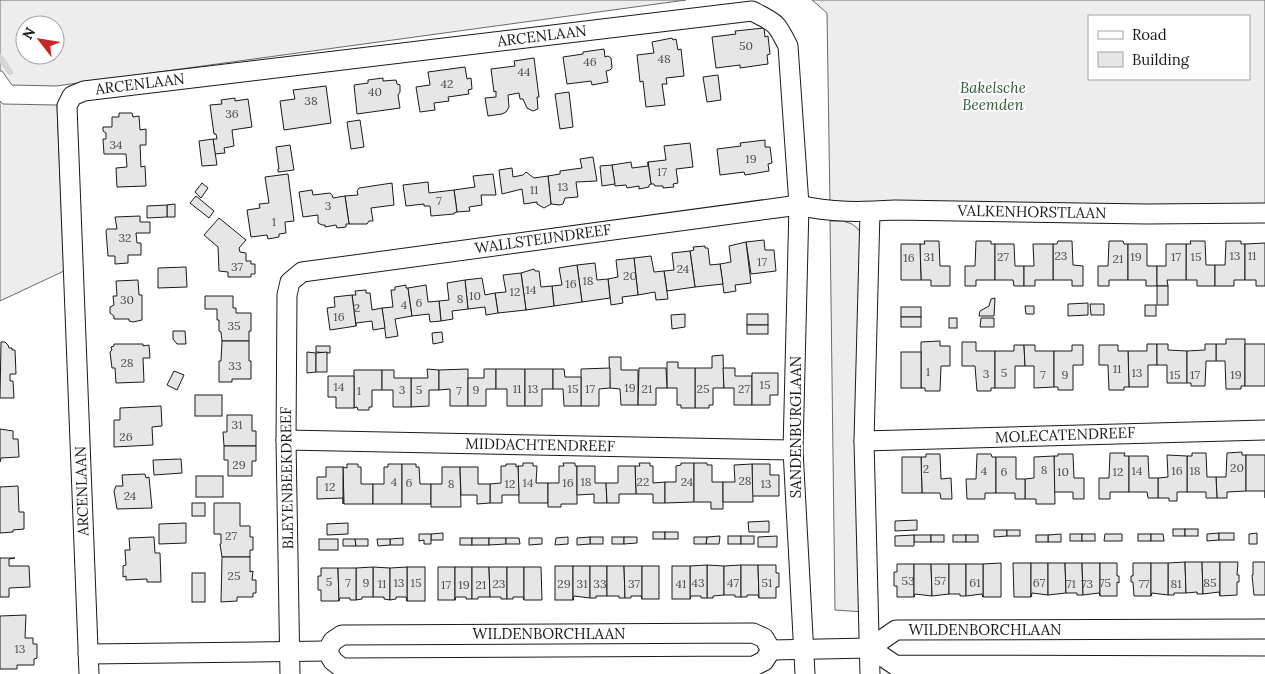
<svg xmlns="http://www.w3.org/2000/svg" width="1265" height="674" font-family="Lora,serif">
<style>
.built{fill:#ededed;stroke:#6a6a6a;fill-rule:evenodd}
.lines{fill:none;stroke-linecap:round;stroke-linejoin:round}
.stream{stroke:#d7d7d7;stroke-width:6}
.building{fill:#e6e6e6;stroke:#1a1a1a}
.street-casing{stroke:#1a1a1a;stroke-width:21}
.street{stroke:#fff;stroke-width:19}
.labels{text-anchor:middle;stroke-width:4;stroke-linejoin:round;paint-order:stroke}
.number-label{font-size:12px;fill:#4d4d4d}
.street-label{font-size:15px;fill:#1a1a1a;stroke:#fff}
.park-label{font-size:15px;font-style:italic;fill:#2b5a34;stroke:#fff}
</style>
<rect width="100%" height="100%" fill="#fff"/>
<g class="built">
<path d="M0,0H686L56,86L12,85L2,71H0ZM25,25H55V55H25Z"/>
<path d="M812,0H1265V205L830,206L827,13ZM1089,16H1249V79H1089Z"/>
<path d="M0,101L3,104L57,105L64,271L0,301Z"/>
<path d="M830,221H843L852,224L857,228L863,235L865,612L835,610Z"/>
</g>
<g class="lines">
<path class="stream" d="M0,57L10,72"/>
</g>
<g class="building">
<path d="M764,28L765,37L768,36L770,54L767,55L768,64L740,68V65L716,68L712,37L736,34L735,31Z"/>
<path d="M672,38L673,40L676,39L678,50L681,49L684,76L666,78L667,84H662L665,105L646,107L643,81L640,82L637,55L654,53L652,42Z"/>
<path d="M604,49L605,57L608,56L611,58L612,68L610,70L606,71L608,82L592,85L591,81L567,84L563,57L583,54V52Z"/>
<path d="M534,58L539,97H537L538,109L533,111L527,108L523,99H520L519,93L508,95L509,107L506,112L502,114L488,116L485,98L496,97V91L494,92L491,69L515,66L514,61Z"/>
<path d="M465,67L467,79L471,78L472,89L468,90L469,94L448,97L449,101L434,103L435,110L420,112L416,87L430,85L428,72Z"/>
<path d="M718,75L721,100L707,102L703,77Z"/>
<path d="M383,78V81L396,80L397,84L400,85V92L398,95L400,108L357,114L354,85L368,83V80Z"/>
<path d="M326,86L331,123L284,130L280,101L295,99L293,90Z"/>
<path d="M569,92L573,127L560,129L555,94Z"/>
<path d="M235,98V101L248,99L252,127L232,130L234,146L224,148L225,153L215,154L213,139H217L216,134H214L210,105L222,104L221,100Z"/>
<path d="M119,113H132L133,117L139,116L140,130L146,129V145H140L141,167L145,166L146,186L117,187L116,168L127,167L126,154H104L103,139H106V133L103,131V127H112V117H119Z"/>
<path d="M360,120L364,147L351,149L347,122Z"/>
<path d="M213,139L217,165L202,166L199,141Z"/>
<path d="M765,140V147H770L772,163L768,164L769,171L745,175L744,172L720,175L717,149L741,146L740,143Z"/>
<path d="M690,143L693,167L676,169L678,183L673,184L674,187L663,188V186H655L654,184H651L648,162L666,160L664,146Z"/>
<path d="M290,145L294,170L278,172V169H279L276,147Z"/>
<path d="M593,157L597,181L576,182L578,197L565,198L563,204L560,205L551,204L548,176L560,174V171L582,168L580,159Z"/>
<path d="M631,162L632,168L648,166V162L651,184L649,185V187L639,189V186L627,188L626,185L615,186L612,165Z"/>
<path d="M612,165L615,184L602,186L600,166Z"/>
<path d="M512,168L513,177L523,175L526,172L534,178L548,176L551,204L544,208L537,204V202L524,204L522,189L502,194L499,170Z"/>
<path d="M288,174L294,221L285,222L286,233L279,234V237L268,239L267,235L251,237L247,210L260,208L259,204L269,203L265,177Z"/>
<path d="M493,174L496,195H481L482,205L469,207L470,211L457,212L454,190L475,187L473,176Z"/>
<path d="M428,182L429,193L454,190L457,212L454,213V214L431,216L430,206H424V204L406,206L403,185Z"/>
<path d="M202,183L208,188L201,198L195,192Z"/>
<path d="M392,183L394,205L371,208L373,221H369L367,224H349L345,196L358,195L357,191L359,188Z"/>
<path d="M312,190L313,195L330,193L332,195L333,198L345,196L349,224H346V227L337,228L336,225L325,227V225H322L318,223V215L303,217L299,192Z"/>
<path d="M196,196L214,211L209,218L190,203Z"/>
<path d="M175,204V217H167V205Z"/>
<path d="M167,205V217L147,218V206Z"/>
<path d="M140,216V222H150V233H136L137,243H141V255H128V263L115,264V256H108L106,231L107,229H117L115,217Z"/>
<path d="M219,218L246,240L239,248L240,252L246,253V261H251V264H255V274H251V277H228V272L219,271L218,247L204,235Z"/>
<path d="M764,240L765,250H774L776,271L751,274L746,242Z"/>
<path d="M924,241H939L940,266H950V286H931V280H921L920,244H925Z"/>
<path d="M976,241H991V244H995V280H976V286H965V266H975Z"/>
<path d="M1058,241H1072L1073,265L1083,266V286H1072V280H1053V244H1057Z"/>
<path d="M1109,241H1123L1124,244H1128V280H1109V286H1098V266H1108Z"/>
<path d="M1190,241H1205L1206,265H1215V286H1197V280H1186V244H1191Z"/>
<path d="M1226,241H1241V244H1245V280H1234V286H1215V265H1225Z"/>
<path d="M746,242L751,283L735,285L736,291L724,293L720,264L731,262L729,246Z"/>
<path d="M1265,243V286H1256V280H1245V244Z"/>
<path d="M901,244H920L921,280H901Z"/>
<path d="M995,244H1014L1015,266H1024V286H1014L1013,280H995Z"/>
<path d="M1033,244H1053V280H1035V286H1024V266H1034Z"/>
<path d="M1128,244H1147V266H1157V286H1146V280H1128Z"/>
<path d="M1166,244H1186V280H1167L1168,286H1157V266H1166Z"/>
<path d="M705,246V248H708L710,265L720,264L723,284L695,287L690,251L694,250L693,247Z"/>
<path d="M690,251L695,287L667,291L664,271L674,270L672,253Z"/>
<path d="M651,256L654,272L664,271L668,299L656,300L655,292L638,295L634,258Z"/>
<path d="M634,258L638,295L622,297L623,303L611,305L608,279L618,277L616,260Z"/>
<path d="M595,263L597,280L608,279L610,298L582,302L577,265Z"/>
<path d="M577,265L582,302L554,306L552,286L562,285L559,268Z"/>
<path d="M186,267L187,287L158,288V268Z"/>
<path d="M534,269L535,271H539L541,287L552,286L554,306L526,310L521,273Z"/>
<path d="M521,273L526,310L498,313L495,293L506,292L503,275Z"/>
<path d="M482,278L485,295L495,293L498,313L486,315L485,307L468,309L465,280Z"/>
<path d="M138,280L139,295H142V320L133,322L129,321V319H114V316L110,313V307L114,305L113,296H117L116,281Z"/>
<path d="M465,280L468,309L452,311L453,319L441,321L439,301L449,300L447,283Z"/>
<path d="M406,285V288H408L412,316L395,319L398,336L386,338L382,308L393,307L391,290H395V287Z"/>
<path d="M426,285L428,302L439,301L441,321L430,322L429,314L412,316L408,288Z"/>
<rect x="1157" y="286" width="11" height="19"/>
<path d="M366,290V293H370L372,310L382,308L385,328L373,330L372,321L356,323V326L352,295H356L355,291Z"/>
<path d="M352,295L356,326L330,330L327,308L335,307L334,297Z"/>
<path d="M205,296H233V308H236V313H251V331H249V341H222L221,332L219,331V320H217V309H205Z"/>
<path d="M995,298L994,316H979L980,311L989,306L991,299Z"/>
<path d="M1088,303V315L1068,316V304Z"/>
<path d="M1090,304H1104V315H1091Z"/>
<rect x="1145" y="305" width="11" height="11"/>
<path d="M1025,306H1034V314H1026Z"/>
<rect x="901" y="307" width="20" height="10"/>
<path d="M685,314V327L672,329L671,315Z"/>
<rect x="747" y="314" width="21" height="11"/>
<rect x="901" y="317" width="20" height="10"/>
<rect x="949" y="318" width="8" height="10"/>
<path d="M981,318H994V327H980Z"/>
<rect x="747" y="325" width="21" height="9"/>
<path d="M173,331H185L186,344H177L173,339Z"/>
<path d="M442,332L443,342L433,344L432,333Z"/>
<path d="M1226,339H1245V386H1241V389H1226L1225,361H1216V344H1226Z"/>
<path d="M222,341H249V361H251V379H232V382H219V361H221Z"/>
<path d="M940,341V346H950V366H941L940,391H925V388H921V342Z"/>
<path d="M1,342H5L8,345L9,348H12V350H15L16,374H10V381H13L14,398H0Z"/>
<path d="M962,342H976V351H995V388H991V391H977L975,366H962Z"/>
<path d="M114,344H143V346L149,345L150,358H143L144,382L116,383L115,368H112L110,352L112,350L111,347L114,346Z"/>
<path d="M1147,344H1157V365H1148V387H1129L1128,351H1147Z"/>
<path d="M1157,344H1168V350L1187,351V383H1167V365H1157Z"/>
<path d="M1205,344H1216V361H1206L1205,386H1191V383H1187V351L1205,350Z"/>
<rect x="1245" y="344" width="20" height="42"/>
<path d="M1014,345H1024L1025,366H1015V388H995V351H1014Z"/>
<path d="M1024,345H1035V351H1054V387L1034,388V366H1025Z"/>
<path d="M1072,345H1083V365H1073V390H1058V387H1054V351H1072Z"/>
<path d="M1099,345H1118V351H1128L1129,387H1124V390H1109L1108,365H1099Z"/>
<path d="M316,346H330V353L316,352Z"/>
<path d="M307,352L316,353V372L307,373Z"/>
<path d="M327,352V372H316V353Z"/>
<rect x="901" y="352" width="20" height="36"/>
<path d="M723,355L724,388H713V405H709V408H695V368H712V356Z"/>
<path d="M609,357H621V370H638V405H621L620,389L610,388Z"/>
<path d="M667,362H678V368H695V408H681V405H677V388H667Z"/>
<path d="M610,368V388L599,389V406H581V369Z"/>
<path d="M639,368H666L667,388H656V405H638Z"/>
<path d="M723,368H735V376H752V405H734V388H724Z"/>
<path d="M427,369L439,370V390H429V406L411,407V378H428Z"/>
<path d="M468,369V406H450V389L439,390V370Z"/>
<path d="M484,369H496V389H486V406H468V378H484Z"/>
<path d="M496,369H525V406H507V389H496Z"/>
<path d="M525,369H553V389H542V406H525Z"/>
<path d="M553,369H564L565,377H581V406H564L563,389H553Z"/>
<path d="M354,370H382V390H372V407H369V410H358L357,407L354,408Z"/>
<path d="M382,370H394V378H411V407H393V390H382Z"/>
<path d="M174,371L184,375L177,390L167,385Z"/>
<path d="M752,373H778V395H770V405H752Z"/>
<path d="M328,376H354V408H336V397H328Z"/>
<rect x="195" y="395" width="27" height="21"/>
<path d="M161,406L162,426L152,427L153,445L114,447V420H120V408Z"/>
<path d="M227,415H252V431H256V446H224L223,432H227Z"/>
<path d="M0,429L13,431V439H18L19,457L1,458L0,462Z"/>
<path d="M224,446H256V461H252V476H228V460H224Z"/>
<path d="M1242,452V455H1246V491L1227,492V498H1217L1216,477H1226L1227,453Z"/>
<path d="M1110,453H1125L1124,456H1129V492H1110V499H1099V478H1109Z"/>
<path d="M1192,453H1206L1207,477H1216L1217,498H1206V492H1187V456H1192Z"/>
<path d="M926,454H940L941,479L951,478L952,499H941L940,493H922L921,457H926Z"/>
<path d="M977,454H991L992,457H996V493H985V499H967L966,479H976Z"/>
<path d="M1058,454H1073L1074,478H1084V499H1073V492H1054V456H1058Z"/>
<path d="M1167,455L1187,456V492H1177V501H1169V498H1158V478L1168,477Z"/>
<path d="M1246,455H1265V498V491H1246Z"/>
<path d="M1054,456L1055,504H1036V499H1025V479L1034,478V457Z"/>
<path d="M1129,456H1148L1149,478H1158V498H1148L1147,492H1129Z"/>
<path d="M902,457H921L922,493H902Z"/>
<path d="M996,457H1016V479H1025V499H1015V493H996Z"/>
<path d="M181,459L182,473L154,475L153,460Z"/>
<path d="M523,463H533V466H537L536,483H548V503H519L518,466H523Z"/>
<path d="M563,463H575V466H577V504H561V507H548V483H559V466H564Z"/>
<path d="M639,463H650V466H653V483L665,482V503H653V494H636L635,466H640Z"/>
<path d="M681,463H694V502L665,503V482H676V466L681,465Z"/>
<path d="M694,463H707V465H712V482H723V509H711V502H694Z"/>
<path d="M347,464H358V467H361V484H373V504H344L343,467L347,468Z"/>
<path d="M388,464H402V504H373V484H384V467H388Z"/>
<path d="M402,464H416V467H419L420,484H431V504H402Z"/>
<path d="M506,464H516V467L518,466L519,495H502V503H490V484L501,483V466H506Z"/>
<path d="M752,464H770V475H779V496H752Z"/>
<path d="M752,464L753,502H723V482H735L734,465Z"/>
<path d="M577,466H595V483H606L607,503H594V494L577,495Z"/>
<path d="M618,466H635L636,494H619V503H607L606,483H618Z"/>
<path d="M326,467H343V504V498L317,499V477H326Z"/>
<path d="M442,467H460L461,507H431V484H442Z"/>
<path d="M460,467H478V484H490V503L477,504V495H461Z"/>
<path d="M145,474L146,478L149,477L152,508L117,509L114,491L116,486H123L122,475Z"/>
<rect x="196" y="476" width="27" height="21"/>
<path d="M18,486L19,512H24V529L13,530V532L0,533V487Z"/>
<rect x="192" y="503" width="13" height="13"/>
<path d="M214,503H240V526H250V537H253V550H250V557H222L220,544H221V534H214Z"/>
<path d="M917,520V530L895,531V521Z"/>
<path d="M769,521V532H749L748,522Z"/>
<path d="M186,523V543L159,544V524Z"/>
<path d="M348,523V534L327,535V524Z"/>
<rect x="1173" y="529" width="12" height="7"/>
<rect x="1185" y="529" width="13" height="7"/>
<path d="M994,530H1007V536L994,537Z"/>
<rect x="1007" y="530" width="13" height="6"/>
<rect x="653" y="532" width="12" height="7"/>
<rect x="665" y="532" width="13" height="7"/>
<path d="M443,533V540H431V534Z"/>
<path d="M1219,533V540L1207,541V534Z"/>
<rect x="1219" y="533" width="15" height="7"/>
<path d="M1257,533V544H1249V534Z"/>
<path d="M419,534H431V544H424V540L419,541Z"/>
<path d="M1061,534V542H1048V535Z"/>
<rect x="1070" y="534" width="12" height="7"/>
<rect x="1082" y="534" width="13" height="7"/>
<path d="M1105,534H1122V541H1104Z"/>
<rect x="1138" y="534" width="13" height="7"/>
<path d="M1151,534H1163L1164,541H1151Z"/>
<rect x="914" y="535" width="17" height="7"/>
<path d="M914,535V546H895V536Z"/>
<rect x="931" y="535" width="13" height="7"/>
<rect x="953" y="535" width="13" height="7"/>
<rect x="966" y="535" width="12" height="7"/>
<rect x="1036" y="535" width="12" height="7"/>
<path d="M720,536L719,544H706L707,537Z"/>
<rect x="728" y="536" width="13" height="8"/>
<rect x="741" y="536" width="13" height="8"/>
<path d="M777,536V547H758V537Z"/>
<path d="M154,537L155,553H160L161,582H147V579L126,580V576L123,577V566L126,565L125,550H130L129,538Z"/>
<path d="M568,537V544L555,545L556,538Z"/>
<rect x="590" y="537" width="13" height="7"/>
<path d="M590,537V544L577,545V538Z"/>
<rect x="612" y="537" width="12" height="7"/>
<path d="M624,537H637V543L624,544Z"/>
<path d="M694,537H707L706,544H694Z"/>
<path d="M403,538V545H390V539Z"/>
<rect x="460" y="538" width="12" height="7"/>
<rect x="472" y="538" width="17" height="7"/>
<path d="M489,538H506V544L489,545Z"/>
<path d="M506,538H519L520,544H506Z"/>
<path d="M529,538H542V544L529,545Z"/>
<rect x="319" y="539" width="19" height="11"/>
<path d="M343,539H355L356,546H343Z"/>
<path d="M355,539H368V546H356Z"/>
<path d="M377,539H390V545L378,546Z"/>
<path d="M222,557H250V572L253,571L252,580H256V593H253V597H237V601L221,602Z"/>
<path d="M0,558H15L9,559V566H29L30,587L9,588V597H0Z"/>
<path d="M1185,562L1186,593H1174V595H1168V563Z"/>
<path d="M1185,562H1202L1203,594H1197V592L1186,593Z"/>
<path d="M1202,562H1220V596L1219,592L1203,594Z"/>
<path d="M1220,562H1238L1237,575H1239V582H1237V595L1220,596Z"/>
<path d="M1253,562H1265V595H1254L1252,575H1253Z"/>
<path d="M1001,563V597H983V564Z"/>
<path d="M1013,563H1031V597H1014Z"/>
<path d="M1031,563H1048V595L1032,593L1031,597Z"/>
<path d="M1048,563H1065L1066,593L1048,595Z"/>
<path d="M1065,563H1082L1083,595H1077V593H1066Z"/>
<path d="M1082,563H1100V596L1099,593L1083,595Z"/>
<path d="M1100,563H1117V576H1119V583L1117,582V596H1100Z"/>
<path d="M1133,563H1151V596H1134L1133,582H1131V576H1133Z"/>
<path d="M1151,563H1168V595L1152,593L1151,596Z"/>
<path d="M897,564H914V597H897V586H894V572H897Z"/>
<path d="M914,564H931L932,596L915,594L914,597Z"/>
<path d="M931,564H949V594L932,596Z"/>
<path d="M949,564H966V596H960V594H949Z"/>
<path d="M966,564H983V597L982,594L966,596Z"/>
<path d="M707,565L724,566V595L713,596V598H707Z"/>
<path d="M707,565V598H701V596H691L690,599V566Z"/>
<path d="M741,565V597H735V595H724V566Z"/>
<path d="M741,565H758L759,598L758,595H747V597H741Z"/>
<path d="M758,565H776V573H779V587H776V598H759Z"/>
<rect x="555" y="566" width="18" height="34"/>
<path d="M573,566H590V598L574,596L573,600Z"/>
<path d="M590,566H607V596H596V598H590Z"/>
<path d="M607,566H624L625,598H619V596H607Z"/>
<path d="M624,566H642V599L641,596H631V598H625Z"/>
<rect x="642" y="566" width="17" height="33"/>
<rect x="672" y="566" width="18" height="33"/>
<path d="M373,567L390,568V600L384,599V597H373Z"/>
<path d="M373,567V597H362V599L356,600V568Z"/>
<rect x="407" y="567" width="18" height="34"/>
<path d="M407,567V601L406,597H396V599L390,600V568Z"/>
<rect x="438" y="567" width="17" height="33"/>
<path d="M455,567H472V599H466V597H456L455,600Z"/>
<path d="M472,567H489L490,597H478V599H472Z"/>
<path d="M489,567H507V599H501V597H490Z"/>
<path d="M507,567H524V600L523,597H513V599H507Z"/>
<path d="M524,567H541L542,600H524Z"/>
<path d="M321,568H338L339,601H321V590H318V576H321Z"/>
<path d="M338,568H356V600H350V598H340L339,601Z"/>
<rect x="192" y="573" width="13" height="29"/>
<path d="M26,615L25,638H33V644H37V658L34,659V665H17V669H0V616Z"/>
</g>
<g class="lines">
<defs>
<g id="street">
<path d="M870,212L864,441L870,674"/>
<path d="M286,440L793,450"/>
<path d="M864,441L1265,430"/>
<path d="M753,633L764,638L771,650L764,661L754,666L342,668L333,661L327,651L333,641L342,635Z"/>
<path d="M870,648L896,630L1265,629"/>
<path d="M870,648L895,665L1265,666"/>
<path d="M771,650L870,648"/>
<path d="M88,654L327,651"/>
<path d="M89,674L67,106L72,96L84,91L752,11C776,23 776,22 788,46L799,205L793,450L805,674"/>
<path d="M290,674L286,440L287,295L290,282L302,272L799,205C830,213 863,212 895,210L1147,214L1265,213"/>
</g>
</defs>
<use href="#street" class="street-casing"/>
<use href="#street" class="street"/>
</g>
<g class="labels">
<g class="number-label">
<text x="746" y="50">50</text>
<text x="664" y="63">48</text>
<text x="590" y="66">46</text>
<text x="524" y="76">44</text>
<text x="447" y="88">42</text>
<text x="375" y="96">40</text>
<text x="311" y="105">38</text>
<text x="232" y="118">36</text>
<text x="116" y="149">34</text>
<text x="751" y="163">19</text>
<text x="662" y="176">17</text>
<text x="563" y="191">13</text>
<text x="534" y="194">11</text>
<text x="439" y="205">7</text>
<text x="328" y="210">3</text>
<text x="274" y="226">1</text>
<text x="125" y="242">32</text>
<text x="1061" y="260">23</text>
<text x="1235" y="260">13</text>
<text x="1252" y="260">11</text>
<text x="929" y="261">31</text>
<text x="1003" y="261">27</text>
<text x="1136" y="261">19</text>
<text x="1176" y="261">17</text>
<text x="1196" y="261">15</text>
<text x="909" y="262">16</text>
<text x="1118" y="263">21</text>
<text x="762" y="266">17</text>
<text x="237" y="271">37</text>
<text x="683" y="273">24</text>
<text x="630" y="280">20</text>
<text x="588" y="285">18</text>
<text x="571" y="288">16</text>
<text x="531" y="294">14</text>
<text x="515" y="296">12</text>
<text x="475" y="300">10</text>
<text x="460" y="303">8</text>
<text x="127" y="304">30</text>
<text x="419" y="307">6</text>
<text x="404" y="309">4</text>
<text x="357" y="312">2</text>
<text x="339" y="321">16</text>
<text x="234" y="330">35</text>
<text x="127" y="367">28</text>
<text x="235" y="370">33</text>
<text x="1117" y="373">11</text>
<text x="928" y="376">1</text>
<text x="1004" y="377">5</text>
<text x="1137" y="377">13</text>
<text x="986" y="378">3</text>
<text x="1043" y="379">7</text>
<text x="1065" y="379">9</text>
<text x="1175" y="379">15</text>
<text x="1195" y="379">17</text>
<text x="1236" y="379">19</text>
<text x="765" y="389">15</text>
<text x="339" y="391">14</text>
<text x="630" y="392">19</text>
<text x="517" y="393">11</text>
<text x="533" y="393">13</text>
<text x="573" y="393">15</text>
<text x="590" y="393">17</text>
<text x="647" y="393">21</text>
<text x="703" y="393">25</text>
<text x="744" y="393">27</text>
<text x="402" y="394">3</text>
<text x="419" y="394">5</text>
<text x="476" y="394">9</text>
<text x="359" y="395">1</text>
<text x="459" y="395">7</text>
<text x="237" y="429">31</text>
<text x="126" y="441">26</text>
<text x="239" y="469">29</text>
<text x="1237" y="472">20</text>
<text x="926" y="473">2</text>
<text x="1044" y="474">8</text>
<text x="984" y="475">4</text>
<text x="1137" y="475">14</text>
<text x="1177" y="475">16</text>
<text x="1195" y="475">18</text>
<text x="1004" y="476">6</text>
<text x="1063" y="476">10</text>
<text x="1118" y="476">12</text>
<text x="745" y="485">28</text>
<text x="394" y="486">4</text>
<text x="586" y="486">18</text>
<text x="643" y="486">22</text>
<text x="687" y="486">24</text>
<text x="409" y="487">6</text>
<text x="528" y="487">14</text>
<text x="568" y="487">16</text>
<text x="451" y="488">8</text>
<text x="510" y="488">12</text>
<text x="766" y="488">13</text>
<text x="330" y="491">12</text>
<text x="130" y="500">24</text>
<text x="231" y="540">27</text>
<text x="234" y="580">25</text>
<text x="908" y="585">53</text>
<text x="940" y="585">57</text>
<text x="329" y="586">5</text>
<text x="348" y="587">7</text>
<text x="366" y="587">9</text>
<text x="399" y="587">13</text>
<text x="416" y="587">15</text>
<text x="698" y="587">43</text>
<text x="733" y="587">47</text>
<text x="767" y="587">51</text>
<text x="975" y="587">61</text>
<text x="1039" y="587">67</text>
<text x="1105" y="587">75</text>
<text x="1210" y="587">85</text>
<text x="382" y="588">11</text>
<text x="499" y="588">23</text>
<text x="564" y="588">29</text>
<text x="582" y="588">31</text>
<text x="600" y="588">33</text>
<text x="634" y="588">37</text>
<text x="681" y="588">41</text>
<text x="1071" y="588">71</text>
<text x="1087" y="588">73</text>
<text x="1144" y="588">77</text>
<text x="1176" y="588">81</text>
<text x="446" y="589">17</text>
<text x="464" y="589">19</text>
<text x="481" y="589">21</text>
<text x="20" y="653">13</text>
</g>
<g class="street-label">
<text transform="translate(542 36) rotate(-7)" y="5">ARCENLAAN</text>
<text transform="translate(140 84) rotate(-7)" y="5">ARCENLAAN</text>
<text transform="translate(1032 212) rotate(1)" y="5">VALKENHORSTLAAN</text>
<text transform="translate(543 239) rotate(-8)" y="5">WALLSTEIJNDREEF</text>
<text transform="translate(796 427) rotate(-90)" y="5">SANDENBURGLAAN</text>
<text transform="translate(1065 435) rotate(-2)" y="5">MOLECATENDREEF</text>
<text transform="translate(540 445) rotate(1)" y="5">MIDDACHTENDREEF</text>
<text transform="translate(287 478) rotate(-91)" y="5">BLEYENBEEKDREEF</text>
<text transform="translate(82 491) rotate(-92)" y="5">ARCENLAAN</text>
<text x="985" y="635">WILDENBORCHLAAN</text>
<text x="549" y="639">WILDENBORCHLAAN</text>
</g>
<g class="park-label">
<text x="993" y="93">Bakelsche<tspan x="993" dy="17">Beemden</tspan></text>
</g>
</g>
<rect x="1088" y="15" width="162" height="65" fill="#ffffff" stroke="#a3a3a3"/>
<rect x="1098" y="31" width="25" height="8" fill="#ffffff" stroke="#a3a3a3"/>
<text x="1132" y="40" font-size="15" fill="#1a1a1a">Road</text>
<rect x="1098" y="52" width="25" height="15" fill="#e6e6e6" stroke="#a3a3a3"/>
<text x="1132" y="65" font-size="15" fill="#1a1a1a">Building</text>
<g transform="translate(40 40) rotate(301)"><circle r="24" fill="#ffffff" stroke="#a3a3a3"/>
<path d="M0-4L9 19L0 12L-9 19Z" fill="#c62828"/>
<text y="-8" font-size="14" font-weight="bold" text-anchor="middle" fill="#1a1a1a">N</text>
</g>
</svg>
